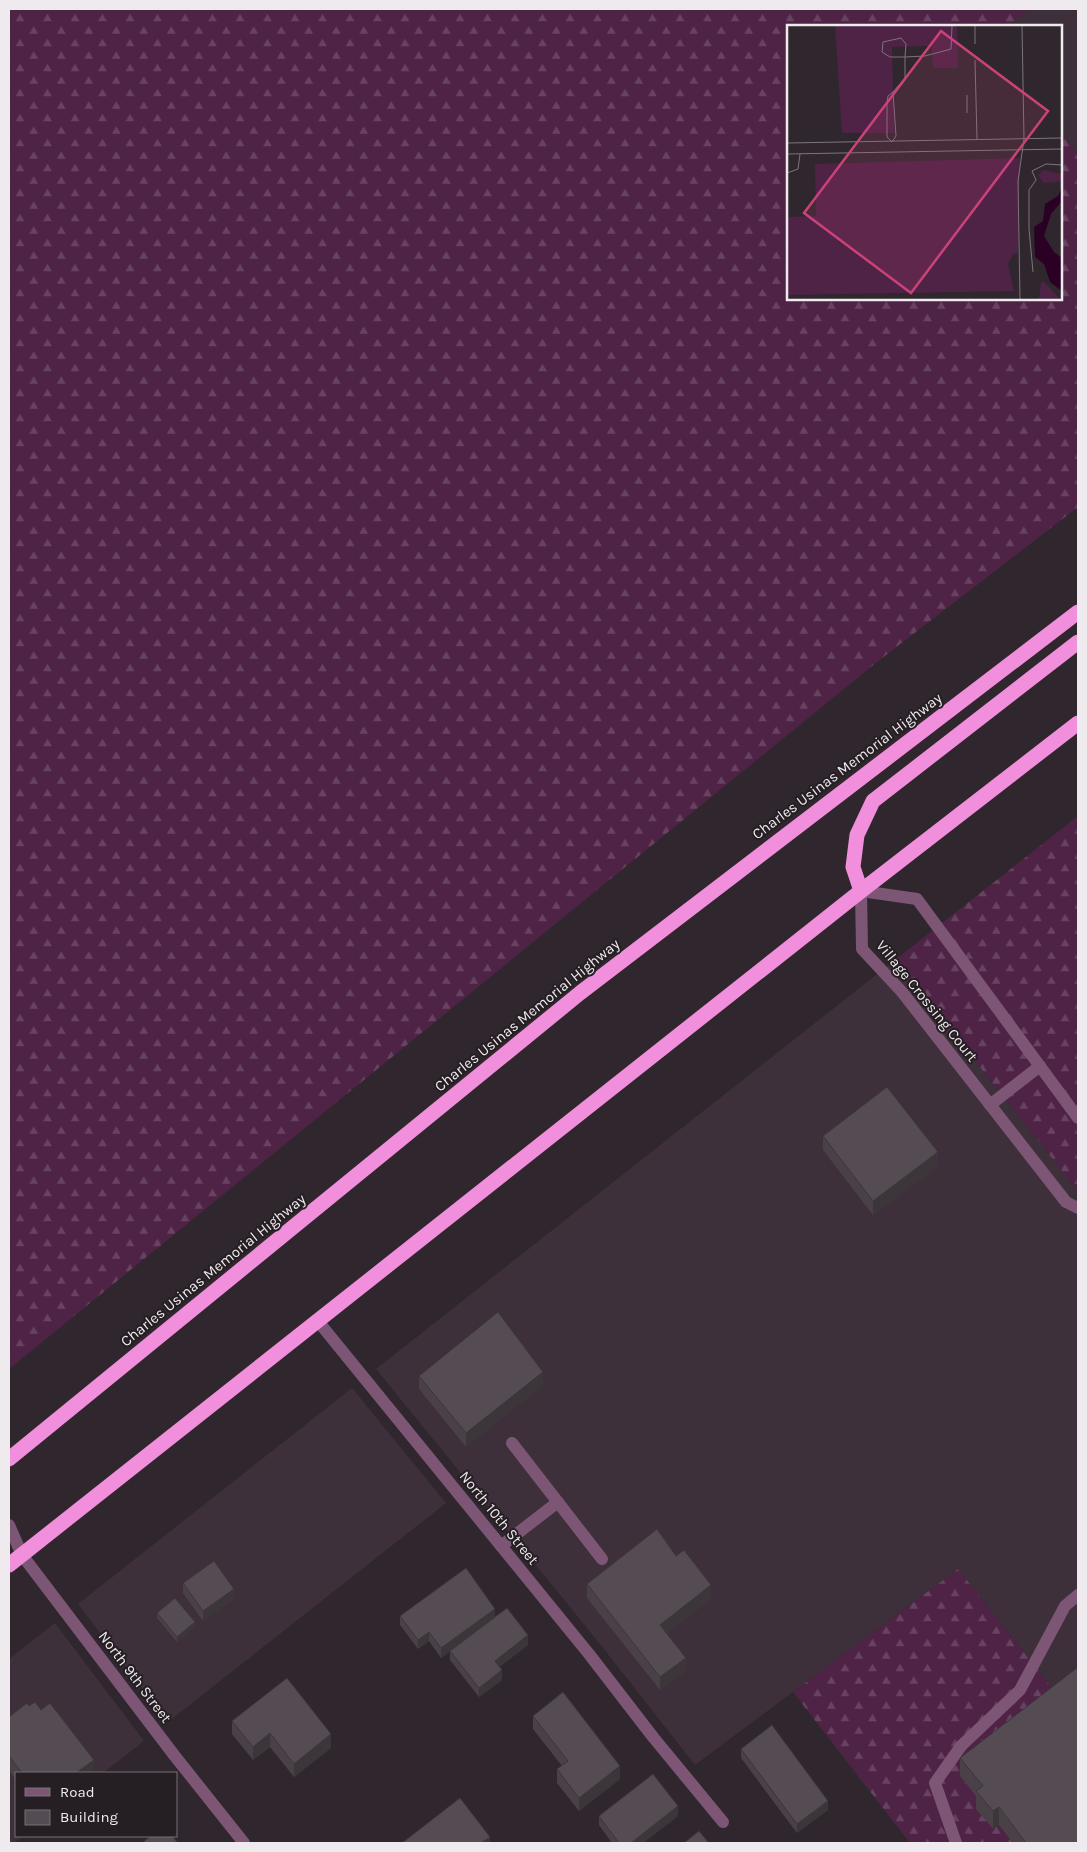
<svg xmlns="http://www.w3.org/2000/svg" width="1087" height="1852" font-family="Karla,sans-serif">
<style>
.built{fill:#3e303a}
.forest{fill:url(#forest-firs)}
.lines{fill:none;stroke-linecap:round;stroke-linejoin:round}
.lane{stroke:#7e5675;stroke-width:12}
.street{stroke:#7e5675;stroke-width:12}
.highway{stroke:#f28fdd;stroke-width:15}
.wall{fill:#494147}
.shaded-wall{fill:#3c353a}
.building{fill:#554c53;stroke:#3c353a}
.labels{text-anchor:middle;stroke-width:4;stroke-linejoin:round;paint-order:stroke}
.street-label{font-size:15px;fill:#efeaee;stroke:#251e23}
.inset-road{fill:none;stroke:#7c757a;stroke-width:1}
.view{fill:#cb4278;fill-opacity:0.15;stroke:#cb4278;stroke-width:2.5}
.inset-edge{fill:none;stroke:#efeaee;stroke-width:2.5}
</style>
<defs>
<pattern id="forest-firs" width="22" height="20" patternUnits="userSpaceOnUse" patternTransform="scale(1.25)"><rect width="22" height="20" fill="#4e2346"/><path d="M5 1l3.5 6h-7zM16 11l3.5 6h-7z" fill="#684361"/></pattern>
</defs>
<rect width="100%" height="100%" fill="#2f272d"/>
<g class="built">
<path d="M1029,9H1078V155L1061,133V26H1007Z"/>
<path d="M895,960L1078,1191V1700L1068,1708L958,1569L695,1765L600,1644L376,1369Z"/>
<path d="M352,1388L446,1503L168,1722L78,1604Z"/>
<path d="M55,1623L144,1741L103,1773H16V1836H23L14,1843H9V1659Z"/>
</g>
<g class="forest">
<path d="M9,9H1029L1007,26H788V299H1061V133L1078,155V507L877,662L9,1369Z"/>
<path d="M1078,816V1191L895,960Z"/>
<path d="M958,1569L1068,1708L1078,1843H910L793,1692Z"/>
</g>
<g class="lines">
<g class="lane">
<path d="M990,1105L1040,1066"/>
<path d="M1078,1118L917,899L861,891L862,949L902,992L1066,1202L1078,1208"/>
<path d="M512,1443L602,1559"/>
<path d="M501,1546L558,1502"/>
<path d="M956,1843L935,1783L961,1746L1020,1690L1065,1606L1078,1595"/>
</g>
<g class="street">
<path d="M317,1320L589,1654L653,1737L723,1822"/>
<path d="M9,1525L22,1555L174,1755L244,1843"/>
</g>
<g class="highway">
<path d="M861,891L853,867L857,835L873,801L1078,642"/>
<path d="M9,1459L580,993L1078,612"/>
<path d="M9,1565L861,891L1078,723"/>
</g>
</g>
<g class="wall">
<path d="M823,1136L938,1166L873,1215L823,1150Z"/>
<path d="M419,1376L543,1385L466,1447L419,1389Z"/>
<path d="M676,1556L711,1599L667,1633L686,1671L660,1690L587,1598V1584Z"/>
<path d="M183,1583L234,1599L203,1621L183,1593Z"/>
<path d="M157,1613L195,1627L177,1642L157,1618Z"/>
<path d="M400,1616L495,1617L528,1645L499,1667L502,1680L479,1697L450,1660V1651L460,1644L441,1658L429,1641L418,1649L400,1625Z"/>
<path d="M29,1706L41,1710L94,1773H16V1780L9,1770V1717Z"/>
<path d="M533,1716L620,1779L579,1811L557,1783V1769L562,1766L533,1729Z"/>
<path d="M232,1721L331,1748L294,1777L270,1747L253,1760L232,1734Z"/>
<path d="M741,1749L828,1810L797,1833L741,1758Z"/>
<path d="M960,1758L1078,1843H1013L999,1825L993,1829L976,1809V1796L960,1776Z"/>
<path d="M599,1816H678L643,1843H612L599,1825Z"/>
</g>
<g class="shaded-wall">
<path d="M938,1152V1166L873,1215V1201Z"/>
<path d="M543,1372V1385L466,1447V1433Z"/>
<path d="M711,1585V1599L660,1639V1625Z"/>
<path d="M234,1589V1599L203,1621V1611Z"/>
<path d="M495,1609V1618L441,1658V1648Z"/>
<path d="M195,1622V1627L177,1642V1637Z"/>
<path d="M429,1632V1641L418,1649V1640Z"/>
<path d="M528,1635V1645L495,1670V1661Z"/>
<path d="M686,1658V1671L660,1690V1677Z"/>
<path d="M502,1670V1680L479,1697V1688Z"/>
<path d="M270,1733V1747L253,1760V1747Z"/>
<path d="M331,1734V1748L294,1777V1764Z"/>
<path d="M94,1760V1773H76Z"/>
<path d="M620,1766V1779L579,1811V1798Z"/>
<path d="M828,1801V1810L797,1833V1824Z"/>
<path d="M678,1806V1816L643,1843H631Z"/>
<path d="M999,1807V1825L993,1829V1811Z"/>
<path d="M490,1837V1843H481Z"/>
</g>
<g class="building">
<path d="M887,1087L938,1152L873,1201L823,1136Z"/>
<path d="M498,1312L543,1372L466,1433L419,1376Z"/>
<path d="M657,1529L676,1556L684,1550L711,1585L660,1625L686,1658L660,1677L587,1584Z"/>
<path d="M214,1561L234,1589L203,1611L183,1583Z"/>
<path d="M466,1568L495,1609L441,1648L429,1632L418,1640L400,1616Z"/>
<path d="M175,1598L195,1622L177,1637L157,1613Z"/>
<path d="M507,1608L528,1635L495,1661L502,1670L479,1688L450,1651Z"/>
<path d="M1078,1667V1843H1026L999,1807L993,1811L976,1791L983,1786L960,1758Z"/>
<path d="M287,1678L331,1734L294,1764L270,1733L253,1747L232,1721Z"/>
<path d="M563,1692L620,1766L579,1798L557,1769L568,1761L533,1716Z"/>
<path d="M35,1702L41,1710L50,1703L94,1760L76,1773H22L9,1756V1717L27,1703L29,1706Z"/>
<path d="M772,1725L828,1801L797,1824L741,1749Z"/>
<path d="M653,1774L678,1806L631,1843H619L599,1816Z"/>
<path d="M460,1798L490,1837L481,1843H402Z"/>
<path d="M699,1831L709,1843H684Z"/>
<path d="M151,1836H172L178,1843H142Z"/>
</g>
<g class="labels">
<g class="street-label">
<text transform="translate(847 766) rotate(-37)" y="5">Charles Usinas Memorial Highway</text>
<text transform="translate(927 1001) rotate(51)" y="5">Village Crossing Court</text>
<text transform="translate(527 1015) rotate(-39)" y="5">Charles Usinas Memorial Highway</text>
<text transform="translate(213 1270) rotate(-39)" y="5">Charles Usinas Memorial Highway</text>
<text transform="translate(499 1518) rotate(51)" y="5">North 10th Street</text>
<text transform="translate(135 1677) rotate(53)" y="5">North 9th Street</text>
</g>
</g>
<g transform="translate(787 25)">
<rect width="275" height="275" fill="#2f272d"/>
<path d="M256,145L275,149V156L257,158L251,150ZM254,257H257L273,274H252Z" fill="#4e2346"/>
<path d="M48,1H170L171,43H146L145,21L105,22L107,108H55ZM233,133L231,228L226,229L221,239L227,266L0,270V192L29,191L28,139Z" fill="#4e2346"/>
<path d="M275,161V176L264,189L257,211L267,227L275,233V266L263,257L257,239L248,232L247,202L256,196L258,179L271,171Z" fill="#2a0024"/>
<path class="inset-road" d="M188,19V1M188,35L190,115M106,67L118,53V32L119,19L114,13L96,17L95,27L103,32H118L138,31L164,24L165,1M106,67L109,111L105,117L100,112V78L101,71ZM180,70V88M0,118L275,113M0,129L275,124M0,148L11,144L13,129M246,247L242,204V165L249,155L245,146L259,139L275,140M233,274L231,156L237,114L235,1"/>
<path class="view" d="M154,6L261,86L124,268L17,188Z"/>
<rect width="275" height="275" class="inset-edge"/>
</g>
<rect width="1087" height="1852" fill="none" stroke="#efeaee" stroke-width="20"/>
<rect x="15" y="1772" width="162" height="65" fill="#251e23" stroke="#767074"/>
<rect x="25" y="1788" width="25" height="8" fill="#7e5675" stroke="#767074"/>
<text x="60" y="1797" font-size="15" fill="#efeaee">Road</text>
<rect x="25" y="1810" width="25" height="15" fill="#554c53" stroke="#767074"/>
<text x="60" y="1822" font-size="15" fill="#efeaee">Building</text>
</svg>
